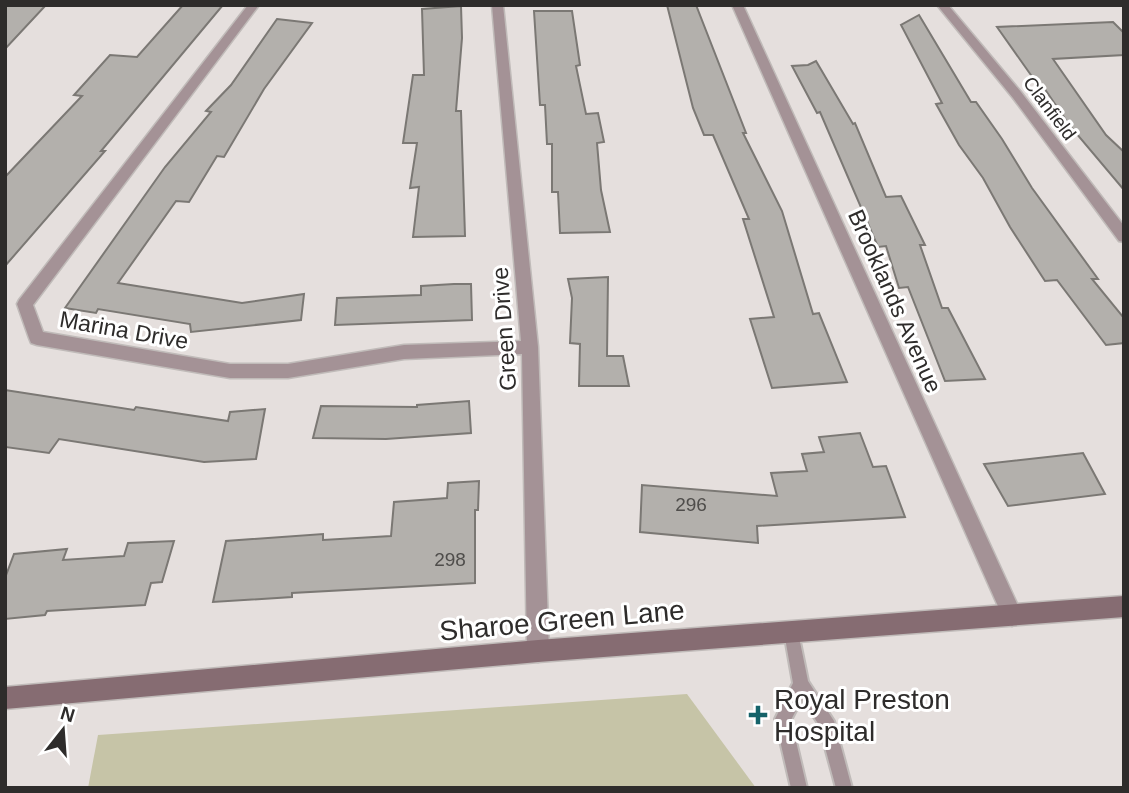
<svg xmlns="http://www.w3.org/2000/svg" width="1129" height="793" font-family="Helvetica,sans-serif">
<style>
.green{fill:#c6c4a7}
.building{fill:#b3b0ac;stroke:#7b7874;stroke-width:2}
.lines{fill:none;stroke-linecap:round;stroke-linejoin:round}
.lane-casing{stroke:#c0bbb9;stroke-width:4}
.street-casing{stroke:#c0bbb9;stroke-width:3}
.secondary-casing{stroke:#c0bbb9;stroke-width:3}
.lane{fill:#a49296;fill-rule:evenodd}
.street{fill:#a49296;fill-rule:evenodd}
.secondary{fill:#866c72;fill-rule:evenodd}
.poi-dot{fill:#15636a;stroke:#fff;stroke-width:2.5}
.labels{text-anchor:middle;stroke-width:6;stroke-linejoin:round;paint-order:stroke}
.far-street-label{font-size:19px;fill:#2e2c2b;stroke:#fff}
.number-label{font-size:19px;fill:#4f4d4b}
.street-label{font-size:23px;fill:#2e2c2b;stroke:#fff}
.near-street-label{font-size:28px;fill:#2e2c2b;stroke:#fff}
.near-poi-label{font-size:28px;fill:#2e2c2b;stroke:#fff;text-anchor:start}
</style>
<rect width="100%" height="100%" fill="#e5dfdd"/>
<path class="green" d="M687,694L756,788H88L98,735Z"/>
<g class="building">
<path d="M5,5H46L5,49Z"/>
<path d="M183,5H223L101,151H105L5,266V177L82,96L74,95L110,55L137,57Z"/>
<path d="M667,5H696L746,133H743L782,211L813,314L819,313L847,382L772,388L750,319L774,317L743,219H749L713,135H704L693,108Z"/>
<path d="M461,6L462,38L456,111H461L465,236L413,237L419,187L410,188L417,143H403L413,75H424L422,9Z"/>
<path d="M534,11H572L580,65L576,66L586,114L598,113L604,142L597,143L601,190L610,232L560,233L558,192H552V144H547L545,105H540Z"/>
<path d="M919,15L971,102H976L1002,139L1032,188L1098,279H1092L1124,318V343L1106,345L1057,280L1045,281L1010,227L983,178L959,145L936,104L942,103L901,25Z"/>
<path d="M277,19L312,23L264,89L224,157L217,156L189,202L176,201L118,283L242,303L304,294L301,320L191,332L190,324L98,309L96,313L65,308L165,167L211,112L206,111L231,85Z"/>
<path d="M1113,22L1124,33V55L1053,59L1106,135L1124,152V190L1070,126L1042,85H1038L997,27Z"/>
<path d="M816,61L853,124L855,123L886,197L901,196L925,245H920L942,308H948L985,379L945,381L908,287L899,288L886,246L878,247L820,112L817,113L792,66L808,65Z"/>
<path d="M608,277L607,356H623L629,386H579L580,344L570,343L572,298L568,279Z"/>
<path d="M454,284H471L472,320L335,325L337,298L421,295V286Z"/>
<path d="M5,390L134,410L136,407L228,421L230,412L265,409L256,459L204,462L59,439L49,453L5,447Z"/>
<path d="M469,401L471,433L386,439L313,438L321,406L417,407V405Z"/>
<path d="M860,433L873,467L886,466L905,517L757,526L758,543L640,532L642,485L777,496L771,473L807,471L802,454L824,452L819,437Z"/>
<path d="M1083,453L1105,494L1008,506L984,464Z"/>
<path d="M479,481L478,510H475V583L292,593V597L213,602L226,541L323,534V540L391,536L394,502L447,498L448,483Z"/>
<path d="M174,541L162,582L151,583L145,605L47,611L45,615L5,619V578L14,554L67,549L63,560L124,556L128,543Z"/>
</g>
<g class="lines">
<defs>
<path id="lane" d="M791,625L796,627L798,632L808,681L834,721L852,788H836L819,725L802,699L791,720L807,788H791L775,719L793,683L784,632L786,627Z"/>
<g id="street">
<path d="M248,5H259L33,305L43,332L230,364H288L404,345L521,341L492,5H503L538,347L549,651L546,659L538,662L530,659L527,651L522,354L404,359L288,378H230L37,345L31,343L29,338L17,304L19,300Z"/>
<path d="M732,5H743L1019,608L1023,615L1019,622L1012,626L1005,622Z"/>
<path d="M937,5H948L1021,92L1124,226V242L1119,241L1013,98Z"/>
</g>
<path id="secondary" d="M1124,596V617L538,662L5,709V687L538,640Z"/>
</defs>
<use href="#lane" class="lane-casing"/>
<use href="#street" class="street-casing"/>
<use href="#secondary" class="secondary-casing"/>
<use href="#lane" class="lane"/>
<use href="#street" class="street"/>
<use href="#secondary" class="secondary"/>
</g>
<path class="poi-dot" d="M754.5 704.5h7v7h7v7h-7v7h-7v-7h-7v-7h7z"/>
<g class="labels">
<g class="far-street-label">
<text transform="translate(1050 108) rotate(53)" y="7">Clanfield</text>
</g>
<g class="number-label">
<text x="691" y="511">296</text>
<text x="450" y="566">298</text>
</g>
<g class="street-label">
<text transform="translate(895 301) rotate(66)" y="8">Brooklands Avenue</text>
<text transform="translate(504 329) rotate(-94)" y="8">Green Drive</text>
<text transform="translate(124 330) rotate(10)" y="8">Marina Drive</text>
</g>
<g class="near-street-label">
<text transform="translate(562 620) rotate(-5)" y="10">Sharoe Green Lane</text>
</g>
<g class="near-poi-label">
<text x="774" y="709">Royal Preston<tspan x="774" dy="32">Hospital</tspan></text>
</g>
</g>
<rect width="1129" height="793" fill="none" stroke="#2e2c2b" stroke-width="14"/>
<g transform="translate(63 730) rotate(17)" stroke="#ffffff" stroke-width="5" paint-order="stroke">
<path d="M0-5L12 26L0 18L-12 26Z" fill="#2e2c2b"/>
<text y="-10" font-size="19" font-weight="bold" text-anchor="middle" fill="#2e2c2b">N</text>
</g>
</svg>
